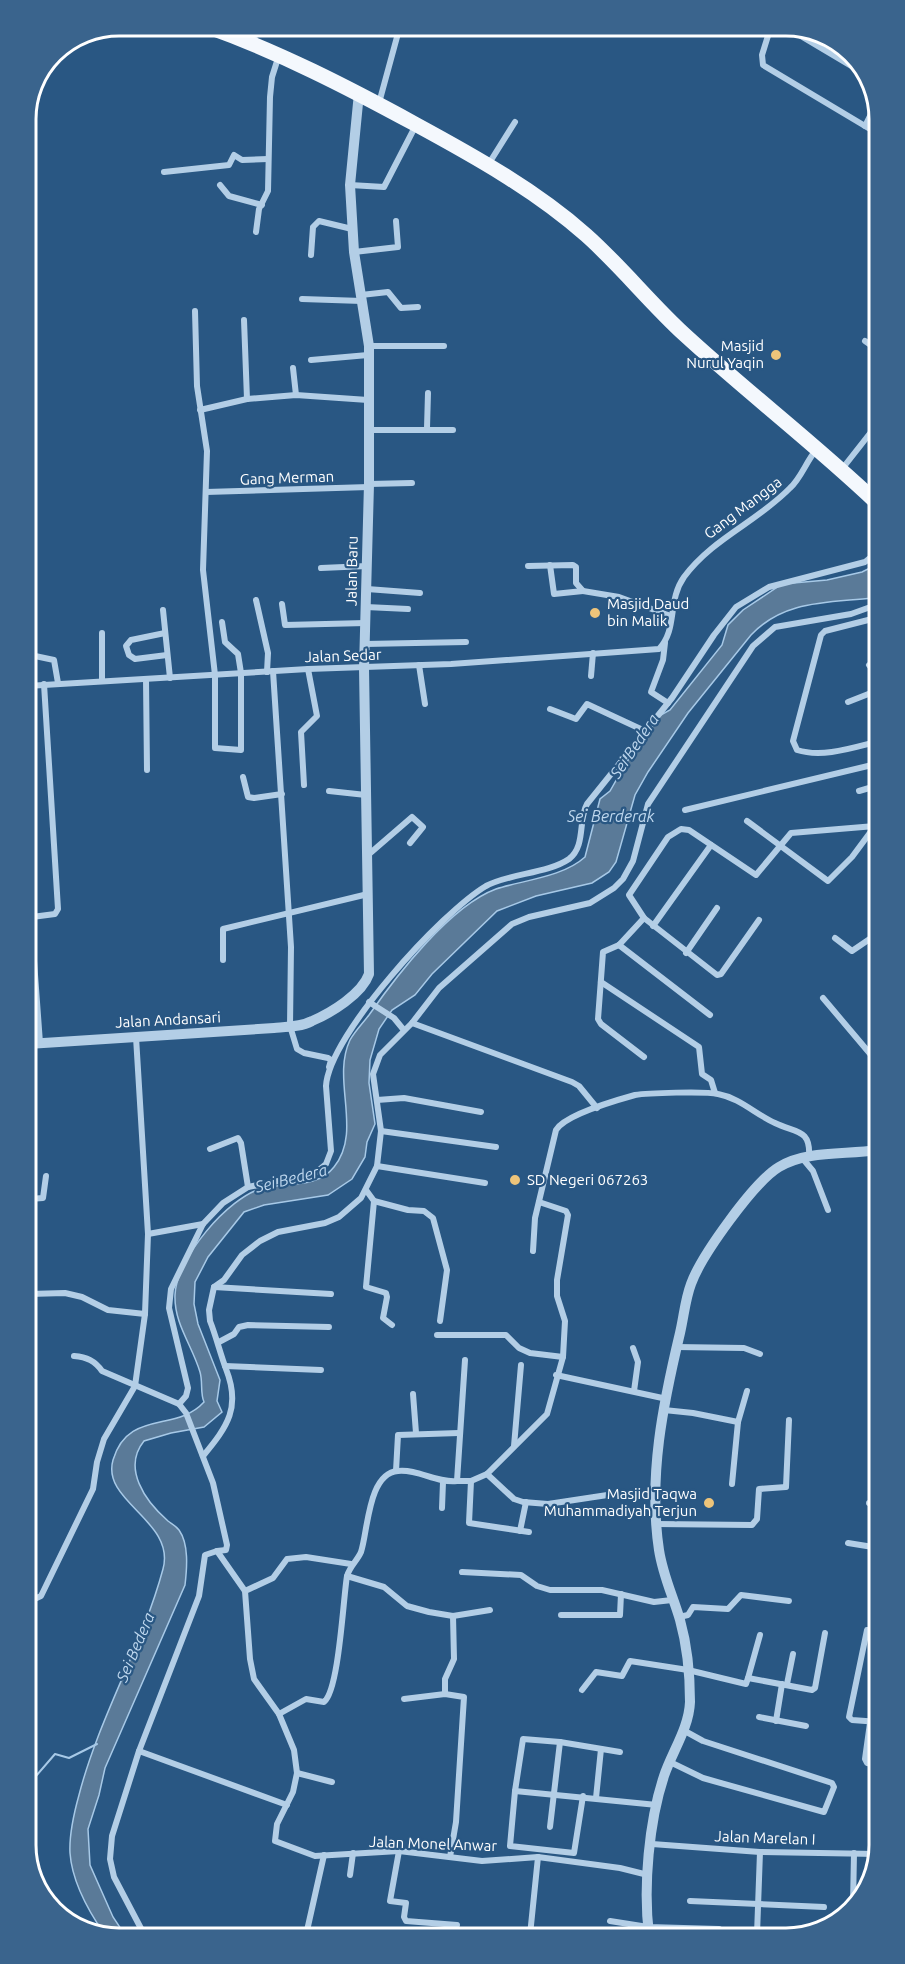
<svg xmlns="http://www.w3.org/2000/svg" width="905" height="1964" font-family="Ubuntu,sans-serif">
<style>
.water{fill:#5a7a98;stroke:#a7c9e7;stroke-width:1.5}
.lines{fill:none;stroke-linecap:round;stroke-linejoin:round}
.stream{stroke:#a7c9e7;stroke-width:2}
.minor{stroke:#b3cee6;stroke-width:6}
.tertiary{stroke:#b3cee6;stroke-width:10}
.primary{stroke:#f4f8fd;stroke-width:15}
.poi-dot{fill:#edc47a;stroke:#295783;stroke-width:2}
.labels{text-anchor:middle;stroke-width:4.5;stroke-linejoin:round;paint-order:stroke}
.poi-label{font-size:15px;fill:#fff;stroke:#295783;text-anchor:end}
.street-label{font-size:15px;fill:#fff;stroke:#295783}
.water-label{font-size:16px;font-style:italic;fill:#bed7ee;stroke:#295783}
.rim{fill:none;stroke:#fff;stroke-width:3}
</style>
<rect width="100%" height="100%" fill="#295783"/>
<path class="water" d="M876,565V595L872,598C827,603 784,600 751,635L688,713L648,772L635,795L616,862L609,872L592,883L536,896L497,911L432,974L415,995L392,1010L379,1029L370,1060L369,1083L375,1124L367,1142L365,1157L352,1179L328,1195L264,1205L244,1212L208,1257L195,1282L194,1304L198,1324L220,1380L217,1401L222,1412L204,1427L171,1433L144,1441C122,1468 145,1501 168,1521C172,1524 176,1526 179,1530C189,1544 187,1568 185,1585L105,1768L99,1795L88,1829L90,1865L113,1917L127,1938L105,1935C89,1912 72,1882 70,1853C69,1834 74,1813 79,1795C99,1717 142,1647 163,1569C176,1521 101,1502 113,1460C128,1409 176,1433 204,1402C200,1393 203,1382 200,1372C192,1345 174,1324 175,1295C176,1259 228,1197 263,1188C287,1182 317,1189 334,1167C363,1131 331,1080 350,1040C355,1031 363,1023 369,1015C397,975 450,906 496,889C524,880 563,877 585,857L600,799L610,791L626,763L659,716L670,710L722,645L728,625L743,610L782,584L827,580L862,572Z"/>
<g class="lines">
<path class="stream" d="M30,1783L55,1754L69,1758L97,1744"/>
<g class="minor">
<path d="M771,26L762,55L763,65L865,126"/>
<path d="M784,26L863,73"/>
<path d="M252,42L260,26"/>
<path d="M379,103L400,26"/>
<path d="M874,108L865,126L875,132"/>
<path d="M488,165L515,122"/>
<path d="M164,172L229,165L234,155L242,160L268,159"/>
<path d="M220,185L229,196L262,205"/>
<path d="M350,185L384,187L416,125"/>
<path d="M256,232L259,209L268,191L270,97L272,77L279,55"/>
<path d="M354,252L398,247L396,221"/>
<path d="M311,255L313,227L319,221L352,229"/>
<path d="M361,295L388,292L401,308L418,307"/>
<path d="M302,299L362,301"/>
<path d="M195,311L197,386L207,451L203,570L215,675V748L241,750V673L238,654L225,642L222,622"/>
<path d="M244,320L247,399"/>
<path d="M865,341L875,348"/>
<path d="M369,346H444"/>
<path d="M311,360L368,355"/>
<path d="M293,368L296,395"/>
<path d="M200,410L247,399L296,395L368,400"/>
<path d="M427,428L428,393"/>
<path d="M369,430H453"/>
<path d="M842,469L875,427"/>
<path d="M369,484L412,483"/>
<path d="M206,492L369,487"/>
<path d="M550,565L554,594L583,591"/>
<path d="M528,566L573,565L576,567V583L583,591L619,597L671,616"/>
<path d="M321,568L367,566"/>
<path d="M367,589L420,593"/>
<path d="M28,591L31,652L35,656L54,660L58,683"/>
<path d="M256,600L268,653L267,672"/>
<path d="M282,604L285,625L366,623"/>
<path d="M366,607L408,609"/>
<path d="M163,610L170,678"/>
<path d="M876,618L825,631L821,635L793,741L797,750C822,758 852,748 876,742"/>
<path d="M102,633V681"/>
<path d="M165,633L131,640L126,646L129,655L135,659L167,655"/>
<path d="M665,643L663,660L651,692L668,703"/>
<path d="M365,644L466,642"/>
<path d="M419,665L425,704"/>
<path d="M869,665L876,674"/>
<path d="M273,671L291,947L290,1026L297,1049L304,1053L328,1058L331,1060L329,1067"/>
<path d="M591,676L593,653"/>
<path d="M146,679L147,770"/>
<path d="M27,686L308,669L451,664L659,649C678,629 667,601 684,577C713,538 757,522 790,488C801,478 806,462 816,450"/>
<path d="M848,702L876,691"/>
<path d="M550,709L576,719L587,704L645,731"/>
<path d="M243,777L248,797L254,798L282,794"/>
<path d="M304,785L301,732L317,716L308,669"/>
<path d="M329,791L366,795"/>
<path d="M859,791L876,786"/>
<path d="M685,810L876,764"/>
<path d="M747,821L828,881L852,857L875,826"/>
<path d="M875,826L876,806"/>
<path d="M368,855L412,817L423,827L410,843"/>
<path d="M644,918L619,945L603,952L598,1019L601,1024L644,1057"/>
<path d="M759,920L721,974L717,975L644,918L629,895L668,837L681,829L689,830L756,875L791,833L875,826"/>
<path d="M653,926L711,845"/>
<path d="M835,938L852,951L877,934"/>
<path d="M619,945L710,1015"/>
<path d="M686,953L717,908"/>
<path d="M223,960V929L368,894"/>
<path d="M601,982L699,1047L702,1074L711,1080L715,1093"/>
<path d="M823,998L877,1062"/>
<path d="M369,1002L394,1018L403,1029"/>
<path d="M412,1023L572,1082L579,1086L597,1108"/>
<path d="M136,1037L148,1234L145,1314"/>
<path d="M40,1043L31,920L32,917L55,914L58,909L44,684"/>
<path d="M377,1100L404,1098L481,1112"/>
<path d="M381,1131L496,1147"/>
<path d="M210,1149L238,1138L241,1143L248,1187"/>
<path d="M803,1159L813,1171L828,1210"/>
<path d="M377,1166L485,1183"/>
<path d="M366,1190L374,1201L366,1287L386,1293L387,1297L383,1318L392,1325"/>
<path d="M29,1199L43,1198L46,1176"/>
<path d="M374,1201L408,1210L424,1211L433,1218L447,1270L440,1321"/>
<path d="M148,1234L203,1224"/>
<path d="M533,1251L535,1218L556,1130C565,1115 617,1100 635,1095C647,1093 705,1091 718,1094C740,1098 755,1114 775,1123C795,1133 811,1128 809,1157"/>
<path d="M214,1287L331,1294"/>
<path d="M29,1294L65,1293L82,1297L108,1310L145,1314L135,1386L104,1439L97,1462L93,1489L41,1596L30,1601"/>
<path d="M437,1335H506L519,1348L530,1353L563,1357"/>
<path d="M219,1342L234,1334L239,1327L248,1325L329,1327"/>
<path d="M676,1347L744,1348L760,1354"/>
<path d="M633,1348L638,1362L634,1391"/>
<path d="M74,1356C87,1357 95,1361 102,1371L179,1404L186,1413L213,1483L227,1545L226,1550L217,1551L245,1591L250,1659L254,1679L279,1714L294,1750L297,1773L293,1792L277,1824L275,1841L315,1856L399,1851L482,1861L538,1857L620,1868L648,1875"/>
<path d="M465,1360L457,1481H471L487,1474L547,1414L563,1357L565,1321L557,1296V1280L568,1215L566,1211L539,1202"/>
<path d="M225,1366L321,1370"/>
<path d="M556,1375L667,1399"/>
<path d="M413,1394L416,1433"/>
<path d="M179,1404L186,1396L188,1388L169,1308L171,1289L203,1224L223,1203L248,1187L314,1174L326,1164L331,1151L326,1086C329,1035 442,912 486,886C510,873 547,874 569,859C586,846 578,820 587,804L672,698L714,635L736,607L769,587L865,562L876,553"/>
<path d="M664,1410L693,1413L738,1422L732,1484"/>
<path d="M738,1422L747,1391"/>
<path d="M514,1446L521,1365"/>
<path d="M203,1456C228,1426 241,1407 226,1369C220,1353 216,1336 210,1321L209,1310L214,1287L224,1280L242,1255L260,1241L278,1232L325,1223L339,1217L361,1198L377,1166L381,1131L373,1074L380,1055L412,1023L439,988L512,924L529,917L590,903L614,888L623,879L633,861L648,804L753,646L775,627L851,614L876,605"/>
<path d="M396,1471L398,1435L459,1433"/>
<path d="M487,1474L514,1499L523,1502L548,1504L614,1494L655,1493"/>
<path d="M471,1481L469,1523L529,1532"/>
<path d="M869,1503L879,1504"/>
<path d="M442,1508L443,1482"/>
<path d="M656,1524L752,1525L757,1519L759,1489L786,1487L789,1420"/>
<path d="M520,1531L526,1502"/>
<path d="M848,1543L879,1548"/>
<path d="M462,1572L521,1575L537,1586L550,1590H602L654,1602L672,1600"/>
<path d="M347,1576L384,1587L407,1606L429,1612L453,1616L490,1610"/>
<path d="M878,1579L873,1608H879"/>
<path d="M245,1591L273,1578L287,1559L306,1557L351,1564"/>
<path d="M561,1615H620L621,1594"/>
<path d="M679,1617L688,1615L693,1607L728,1609L741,1595L789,1601"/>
<path d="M867,1630L849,1717L852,1720L879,1722"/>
<path d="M748,1678L760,1635"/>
<path d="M787,1684L793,1654"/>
<path d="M582,1690L596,1672L622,1676L630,1661L688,1670L746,1684L748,1678L812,1690L815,1688L825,1633"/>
<path d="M445,1694V1679L454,1659L453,1616"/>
<path d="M404,1699L445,1694L464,1697L456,1822L450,1857"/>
<path d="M279,1714L306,1699L324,1702C339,1690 343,1600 347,1576C350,1566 357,1561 361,1552C368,1531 368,1473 398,1471C419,1469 435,1483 457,1481"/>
<path d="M759,1717L806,1726"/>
<path d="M776,1721L782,1684"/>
<path d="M877,1722L879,1713"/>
<path d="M870,1723L865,1759L867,1763L879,1765"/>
<path d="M139,1751L287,1805"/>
<path d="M670,1762L703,1778L824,1812L834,1787L832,1783L703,1741L683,1730"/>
<path d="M297,1773L332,1782"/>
<path d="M515,1791L657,1805"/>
<path d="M583,1796L574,1853L510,1846L515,1791L523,1739L560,1742L620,1752"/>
<path d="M596,1798L601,1749"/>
<path d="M550,1827L560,1742"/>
<path d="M652,1844L760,1852L877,1854"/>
<path d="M399,1851L390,1901L406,1903L404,1917L406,1921L457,1925"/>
<path d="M350,1875L353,1853"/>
<path d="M690,1901L824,1907"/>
<path d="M853,1905L854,1853"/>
<path d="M610,1921L648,1927L719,1929"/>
<path d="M757,1931L818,1932"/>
<path d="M757,1934L760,1852"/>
<path d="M306,1935L324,1855"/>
<path d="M530,1935L538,1857"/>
<path d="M146,1938L114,1877L110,1859L112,1836L139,1751L199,1596L205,1555L217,1551"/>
</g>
<g class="tertiary">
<path d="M28,1044L274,1028C286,1027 301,1027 312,1021C331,1013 362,994 369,974L364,668L369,484V346L354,252L350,185L359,93"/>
<path d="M649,1935C643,1887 649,1821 664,1776C672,1752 689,1728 690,1702C690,1676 687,1645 680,1620C673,1596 663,1576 659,1550C648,1477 663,1404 680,1333C684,1316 685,1300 691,1284C701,1256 754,1182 779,1167C807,1150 846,1155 877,1150"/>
</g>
<path class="primary" d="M206,26C279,52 347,87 415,124C474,156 535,190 586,235C621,266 650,303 685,335C747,392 815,444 876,502"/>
</g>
<g class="poi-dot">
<circle cx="776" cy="355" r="6"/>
<circle cx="595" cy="613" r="6"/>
<circle cx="515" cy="1180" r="6"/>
<circle cx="709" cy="1503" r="6"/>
</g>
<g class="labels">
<g class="poi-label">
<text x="764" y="351">Masjid<tspan x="764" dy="17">Nurul Yaqin</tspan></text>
<text x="607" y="609" text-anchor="start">Masjid Daud<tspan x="607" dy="17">bin Malik</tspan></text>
<text x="527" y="1185" text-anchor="start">SD Negeri 067263</text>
<text x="697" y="1499">Masjid Taqwa<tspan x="697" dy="17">Muhammadiyah Terjun</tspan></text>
</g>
<g class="street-label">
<text transform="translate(287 478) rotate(-2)" y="5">Gang Merman</text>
<text transform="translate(743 508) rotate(-37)" y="5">Gang Mangga</text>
<text transform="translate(352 571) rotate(-89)" y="5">Jalan Baru</text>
<text transform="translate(343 656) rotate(-2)" y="5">Jalan Sedar</text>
<text transform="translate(168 1020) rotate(-3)" y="5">Jalan Andansari</text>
<text transform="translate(765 1838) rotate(2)" y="5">Jalan Marelan I</text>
<text transform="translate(433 1844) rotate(2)" y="5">Jalan Monel Anwar</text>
</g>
<g class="water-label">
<text transform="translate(634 746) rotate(-56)" y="6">Sei Bedera</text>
<text x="611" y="822">Sei Berderak</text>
<text transform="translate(291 1178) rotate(-14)" y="6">Sei Bedera</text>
<text transform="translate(135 1647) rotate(-67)" y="6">Sei Bedera</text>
</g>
</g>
<path d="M0 0H905V1964H0ZM119 36H786A83 83 0 0 1 869 119V1845A83 83 0 0 1 786 1928H119A83 83 0 0 1 36 1845V119A83 83 0 0 1 119 36Z" fill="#3a648d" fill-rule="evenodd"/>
<path class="rim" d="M119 36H786A83 83 0 0 1 869 119V1845A83 83 0 0 1 786 1928H119A83 83 0 0 1 36 1845V119A83 83 0 0 1 119 36Z"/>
</svg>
